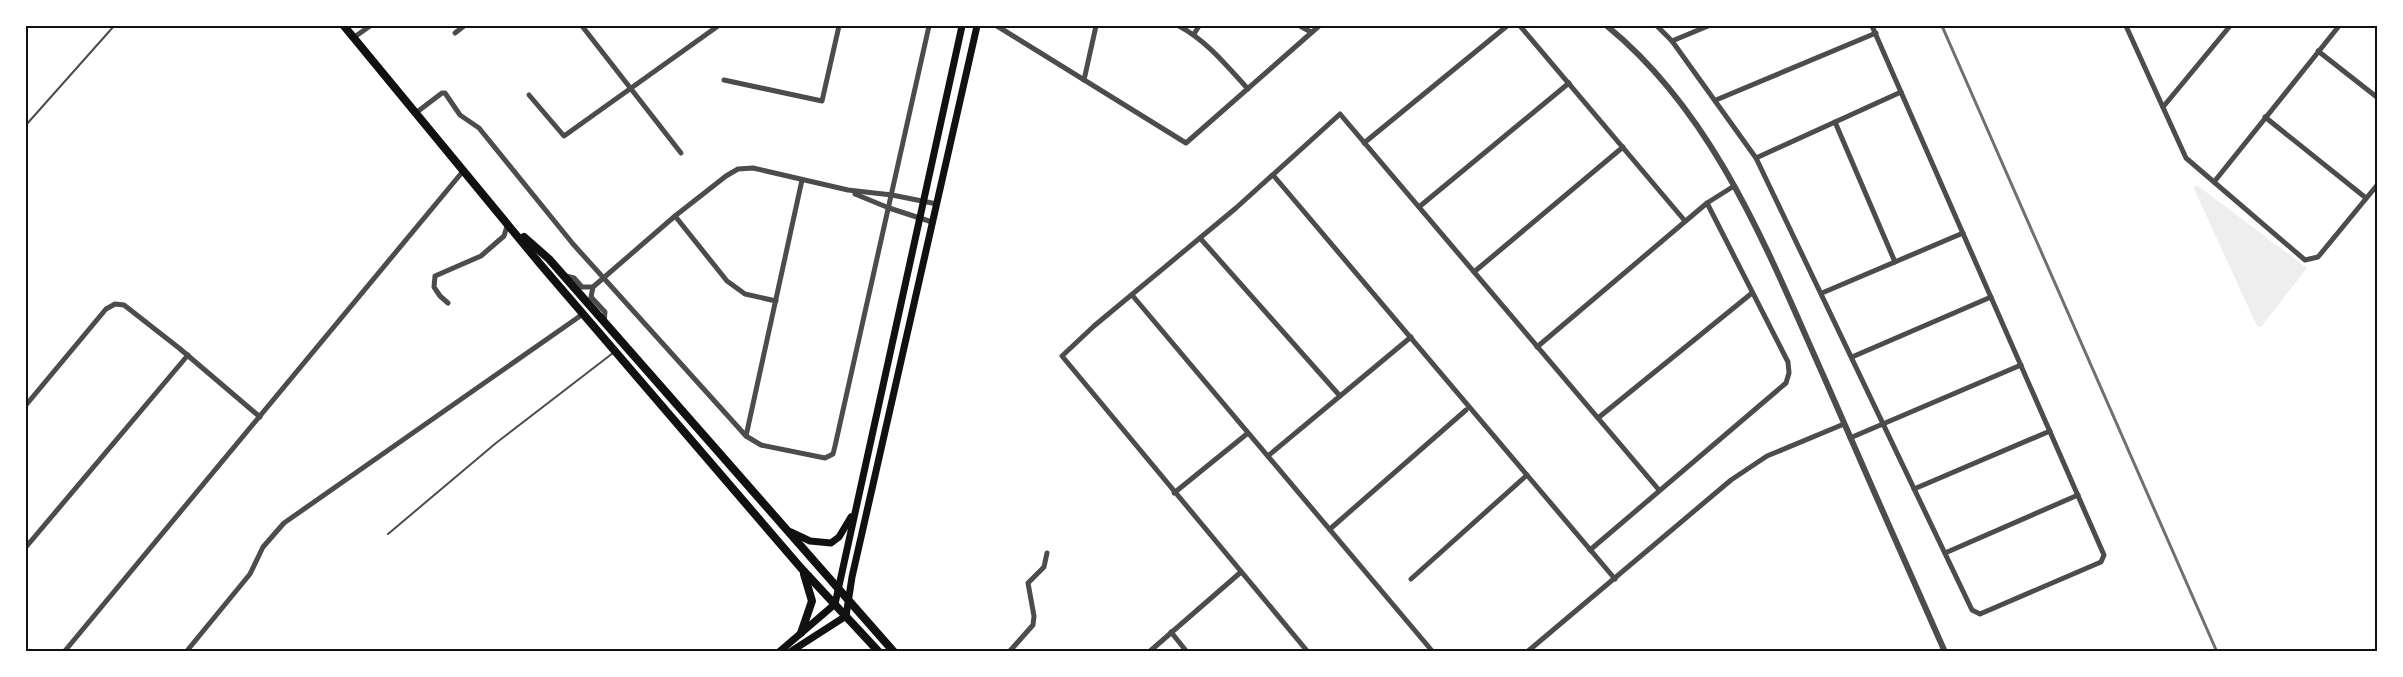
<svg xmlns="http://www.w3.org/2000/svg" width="2403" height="677" font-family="'Golos Text',sans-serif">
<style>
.green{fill:#eee}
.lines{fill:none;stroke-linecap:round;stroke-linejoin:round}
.service{stroke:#4c4c4c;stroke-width:2}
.minor{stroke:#4c4c4c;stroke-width:5}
.tertiary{stroke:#4c4c4c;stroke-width:6}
.secondary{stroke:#111;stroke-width:7}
.trunk{stroke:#111;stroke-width:8}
.rail{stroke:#707070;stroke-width:3}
.neatline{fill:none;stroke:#111;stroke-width:2}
</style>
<rect width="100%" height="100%" fill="#fff"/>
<path class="green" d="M2194,186H2198L2307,268L2261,327L2257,326L2194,189Z"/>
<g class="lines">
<g class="service">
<path d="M26,125L114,26"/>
<path d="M388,534L496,443L613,353"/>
</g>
<g class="minor">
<path d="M582,26L681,153"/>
<path d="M997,26L1186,143L1319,26"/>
<path d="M1179,26C1207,41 1226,65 1248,89"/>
<path d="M1300,26L1311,32"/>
<path d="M1520,26L1685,221"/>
<path d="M1657,26L1672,41L1756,158L1972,610L1980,614L2101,562L2104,555L1872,26"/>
<path d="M2126,26L2186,158L2305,260L2318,257L2378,184"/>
<path d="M455,33L464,26"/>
<path d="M1194,34L1199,26"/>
<path d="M353,38L370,26"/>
<path d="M1672,41L1708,26"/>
<path d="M2318,51L2378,98"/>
<path d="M724,80L822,101L839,26"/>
<path d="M1084,80L1096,26"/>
<path d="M529,95L564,136L718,26"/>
<path d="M1716,100L1876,33"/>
<path d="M2163,107L2230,26"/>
<path d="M417,112L442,93H445L460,115L479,128L573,244L746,436L761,445L825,458L833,454L835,446L929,26"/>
<path d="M2265,117L2366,198"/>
<path d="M1835,122L1895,262"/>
<path d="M1364,143L1507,26"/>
<path d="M1756,158L1901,92"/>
<path d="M1273,175L1615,579"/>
<path d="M2214,182L2339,26"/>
<path d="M855,194L889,208L932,222"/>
<path d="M1419,207L1569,83"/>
<path d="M675,216L727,281L745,294L776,301"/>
<path d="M1200,238L1340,396"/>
<path d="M1474,272L1623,147"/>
<path d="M566,276L574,278L582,287H593L675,216L726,176L738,169L753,168L848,190L892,195L937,204"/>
<path d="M593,287L591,297L605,312L604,321"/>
<path d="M1822,293L1963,233"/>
<path d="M1132,295L1433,652"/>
<path d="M448,303L440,296L434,287L435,276L481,256L504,236L508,223"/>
<path d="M1537,347L1707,203L1734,186"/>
<path d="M1852,357L1991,297"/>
<path d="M26,405L106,309L115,304L124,305L179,348L260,417"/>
<path d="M1598,418L1752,293"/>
<path d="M746,436L802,180"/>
<path d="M1850,438L2021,365"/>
<path d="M1268,456L1411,337"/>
<path d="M1914,489L2050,431"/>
<path d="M1174,493L1248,433"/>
<path d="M1330,529L1466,410"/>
<path d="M26,547L188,355"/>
<path d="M1590,550L1786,383L1789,373L1788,362L1707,203"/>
<path d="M1945,553L2078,495"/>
<path d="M1411,579L1527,475"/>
<path d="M1171,632L1187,652"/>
<path d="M64,652L464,170"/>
<path d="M186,652L250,574L263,547L284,523L583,314"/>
<path d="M1009,652L1033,625L1034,616L1028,583L1044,567L1047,553"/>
<path d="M1149,652L1241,572"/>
<path d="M1308,652L1062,356L1094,326L1236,208L1340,114L1659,490"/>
<path d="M1527,652L1731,480L1767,456L1844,424"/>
</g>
<path class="tertiary" d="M1607,26C1716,115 1768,252 1824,377C1864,469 1904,560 1945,652"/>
<g class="secondary">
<path d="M791,532L810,541L831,543L839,537L851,517"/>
<path d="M779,652L835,604L962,26"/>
<path d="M790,652L846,616L852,577L977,26"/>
</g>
<g class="trunk">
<path d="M344,26L541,265L801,568L879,652"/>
<path d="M524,237L549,259L894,652"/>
<path d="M801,633L812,601L804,574"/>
</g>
<path class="rail" d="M1942,26L2217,652"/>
</g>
<rect width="2403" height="677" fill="none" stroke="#ffffff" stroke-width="54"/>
<rect x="27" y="27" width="2349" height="623" class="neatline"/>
</svg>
